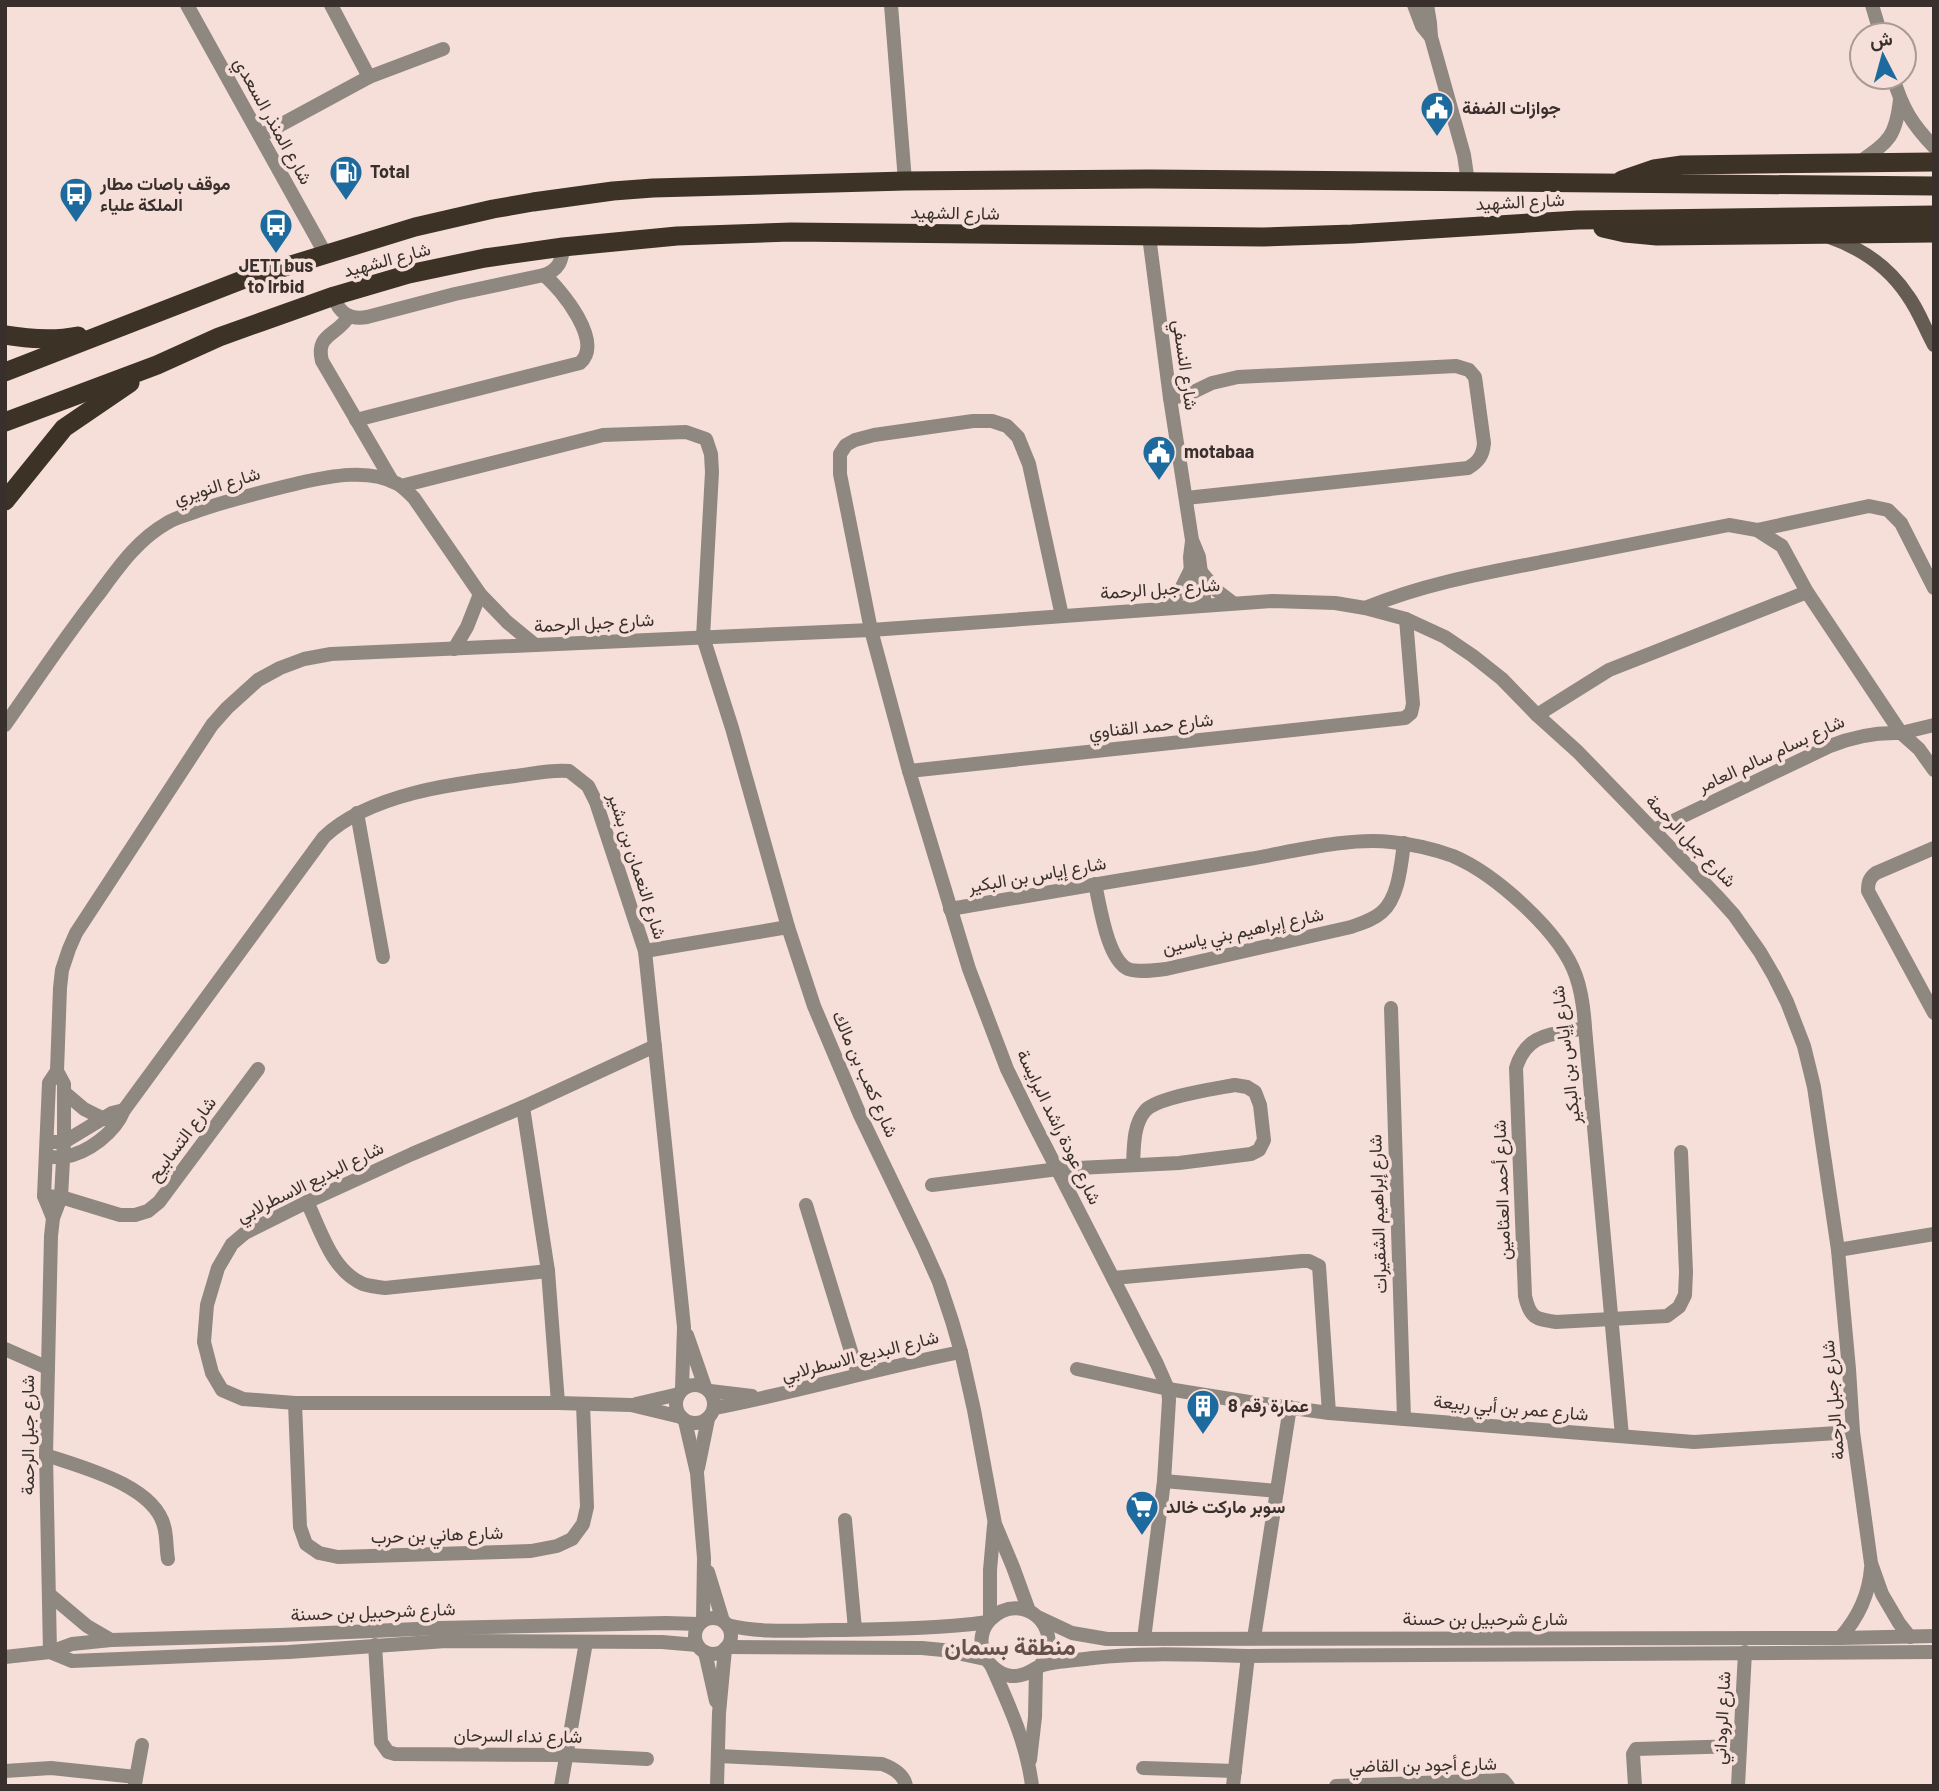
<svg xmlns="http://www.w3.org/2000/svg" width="1939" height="1791" font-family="Barlow,Vazirmatn,sans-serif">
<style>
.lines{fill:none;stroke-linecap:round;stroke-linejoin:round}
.minor{stroke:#8e8881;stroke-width:14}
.tertiary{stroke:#8e8881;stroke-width:14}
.secondary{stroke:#655d53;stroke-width:14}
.trunk{stroke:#3c3226;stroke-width:19}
.labels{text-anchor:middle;stroke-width:7;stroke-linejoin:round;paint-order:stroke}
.poi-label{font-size:18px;font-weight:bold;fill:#39302d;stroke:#f6dfd8;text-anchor:start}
.street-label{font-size:18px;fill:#39302d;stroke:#f6dfd8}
.district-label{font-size:24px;font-weight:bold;fill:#63514a;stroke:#f6dfd8}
</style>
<rect width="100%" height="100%" fill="#f6dfd8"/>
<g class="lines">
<g class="minor">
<path d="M187,5L326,255"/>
<path d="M331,5L369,77"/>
<path d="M891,5L905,181"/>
<path d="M1414,5L1422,26L1431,37"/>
<path d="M1427,5L1430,23L1431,37L1464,155L1468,182"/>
<path d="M1872,5L1881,35"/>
<path d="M1893,77C1902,108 1912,124 1934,147"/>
<path d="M260,136L369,77L443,49"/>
<path d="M1857,164C1888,142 1896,138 1900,99"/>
<path d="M1149,236L1170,398L1192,540L1199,557L1205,605"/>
<path d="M334,296C338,313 350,320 367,317L455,294L544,275C558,270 562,262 563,247"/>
<path d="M349,316C337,336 315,334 322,361L392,481"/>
<path d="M1170,398L1187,395L1212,383L1238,377L1456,366L1469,370L1475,377L1484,443C1483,456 1478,462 1468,468L1186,498"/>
<path d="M356,420L580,363C604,342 562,290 544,275"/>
<path d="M401,486L603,435L686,432L706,439L711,454L712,472L703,637"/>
<path d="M1757,530L1869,506L1888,510L1901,523L1934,588"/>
<path d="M1192,541L1190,557L1193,606"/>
<path d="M1365,608C1423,584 1484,573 1546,561C1607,549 1668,537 1729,525L1757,530L1782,546L1807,592L1901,733L1934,725"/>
<path d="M1062,616L1029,464L1018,437L1007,426L992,421H973L874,435L855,440L846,445L840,454V474L871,630L909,771L969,969L1007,1069L1032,1120L1157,1364L1168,1389L1169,1400L1164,1481L1144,1639"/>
<path d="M454,649L467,627L480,594"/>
<path d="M1537,715L1609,670L1807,592"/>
<path d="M5,725C36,681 65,637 98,595C118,568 137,540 167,523C175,518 184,516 192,513C226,500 263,492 299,483C330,476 369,468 398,484C404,488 409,493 414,498L480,594L507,622L535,645"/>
<path d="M909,771L1405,718L1411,713L1413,704L1406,619"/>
<path d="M357,813L383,957"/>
<path d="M1654,830L1830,746C1854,736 1875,732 1901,733L1919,749L1934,770"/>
<path d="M1934,848L1876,873C1869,878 1868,883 1868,891L1934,1013"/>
<path d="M1095,884C1100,905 1107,959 1128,969C1139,973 1155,970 1166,969L1351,927C1362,923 1373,920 1382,912C1399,897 1401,864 1404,843"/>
<path d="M950,909C1050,892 1149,875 1249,859C1291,852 1349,837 1391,842C1411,844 1434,849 1453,856C1495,874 1561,932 1576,976C1582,993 1584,1011 1585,1028L1622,1436"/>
<path d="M645,951L788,927"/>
<path d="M1391,1008L1404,1419"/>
<path d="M1585,1028C1553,1035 1527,1032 1516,1068L1525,1296C1530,1318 1535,1319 1556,1322L1667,1316L1679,1307L1685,1295L1686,1272L1681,1152"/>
<path d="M655,1046L523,1107L412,1154L307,1202L245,1233L232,1244L218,1268L207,1305L204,1342L212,1373L222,1390L243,1399L295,1403H558L631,1405L681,1417"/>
<path d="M523,1107L548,1271L558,1403"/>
<path d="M47,1142H64L112,1113L124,1110"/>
<path d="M47,1156C52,1157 58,1158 64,1157C88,1153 115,1133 124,1110L324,837C369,794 455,783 515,776C532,774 552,769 569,771L588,786L596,802L645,951L684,1327L682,1389"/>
<path d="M932,1185L1058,1169L1179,1163L1251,1154L1259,1150L1264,1140L1260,1105L1255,1092L1247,1087L1235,1085C1214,1089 1157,1097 1145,1111C1133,1125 1134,1147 1133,1165"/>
<path d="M44,1196L61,1197L120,1215H135L148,1211L159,1202L258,1069"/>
<path d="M307,1202C321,1230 331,1270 363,1284C369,1286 377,1287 385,1288L548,1271"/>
<path d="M806,1205L858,1374"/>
<path d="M1838,1250L1934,1234"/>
<path d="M1113,1278L1302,1261H1309L1319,1266L1329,1413"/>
<path d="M687,1335L705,1387"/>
<path d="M5,1349L48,1368"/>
<path d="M1077,1369L1168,1389L1249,1402L1329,1413L1694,1442L1853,1432"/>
<circle cx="695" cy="1404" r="19"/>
<path d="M710,1391L752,1396"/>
<path d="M295,1403L300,1527L306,1544L319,1553L338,1557L531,1551L557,1546L572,1539L583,1524L587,1507L583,1404"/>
<path d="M636,1404L679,1394"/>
<path d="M715,1408C798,1392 878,1368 961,1352"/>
<path d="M685,1421L697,1473L704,1558L703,1621"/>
<path d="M46,1455C81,1467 154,1485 164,1526C167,1536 166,1548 168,1559"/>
<path d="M698,1468L708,1419"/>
<path d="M1164,1481L1277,1491"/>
<path d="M845,1520L855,1629"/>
<path d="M708,1572L723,1621"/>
<path d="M1254,1638L1290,1407"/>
<path d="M375,1645L381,1742L388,1752L395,1754L567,1755L647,1759"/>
<path d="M705,1652L716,1701"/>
<path d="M719,1756L882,1764C893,1768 904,1774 906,1786"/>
<path d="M1143,1768L1235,1771"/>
<path d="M5,1771L51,1768L136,1777"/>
<path d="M135,1784L142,1745"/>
<path d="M561,1786L586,1642"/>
<path d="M717,1786L719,1713L725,1649"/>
<path d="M1233,1786L1248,1656"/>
<path d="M1336,1786L1503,1780L1508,1786"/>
<path d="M1635,1786L1633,1754L1636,1749L1740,1746"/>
<path d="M1738,1786L1745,1652"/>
</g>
<g class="tertiary">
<path d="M1202,573L1216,590L1233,603"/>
<path d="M1166,608L1178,595L1190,571"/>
<path d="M703,637L732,728L788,927L814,1006L860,1115L923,1246L939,1282L952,1321L961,1352L974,1410L995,1524L1013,1567L1029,1611"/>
<path d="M64,1092L84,1109L104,1119"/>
<path d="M53,1218L44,1196L49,1083L57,1071"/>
<path d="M49,1594L87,1626L111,1640"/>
<circle cx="713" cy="1636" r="18"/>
<path d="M1040,1618L1072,1633L1107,1639L1840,1638L1934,1636"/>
<path d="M990,1619V1570L994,1525"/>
<path d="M727,1625C763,1634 800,1630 836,1630C887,1629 937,1629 988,1622"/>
<path d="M1840,1638C1858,1618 1869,1595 1871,1568"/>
<path d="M727,1647L922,1648L943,1650L985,1659"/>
<path d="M50,1652L46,1455L51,1236L53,1218L61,1197L64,1142V1084L57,1071L60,988L62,970L69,949L76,933L212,725L227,708L258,680L280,668L304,659L331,654L871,630L1273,601L1335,603L1365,608L1406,619L1445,637L1473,656L1502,679L1537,715L1578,752L1716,895L1734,915L1760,952L1774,976L1787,1002L1804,1046L1814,1087L1838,1250L1849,1369L1853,1432L1871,1563L1882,1594L1899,1623L1910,1637"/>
<path d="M50,1652L72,1661L289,1652L446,1641L662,1642L697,1645"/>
<path d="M5,1657L50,1652L72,1644L111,1640L280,1635L440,1628L666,1623L699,1624"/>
<path d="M1040,1666C1068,1627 1021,1589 991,1619C971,1638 985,1672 1011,1676C1023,1677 1030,1671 1040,1666C1052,1661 1080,1660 1093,1658C1145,1652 1197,1655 1248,1656L1934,1652"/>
<path d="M992,1667C1009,1705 1027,1744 1032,1786"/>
<path d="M1030,1760L1035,1717L1036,1669"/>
</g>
<path class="secondary" d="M1829,237C1861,248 1889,267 1908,296C1919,311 1925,329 1934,345"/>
<g class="trunk">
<path d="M1622,180L1654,169L1682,165L1934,162"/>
<path d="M1603,228L1625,233L1657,236L1934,233"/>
<path d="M5,335C30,339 53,341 78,336"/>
<path d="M5,372L242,280L415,227L493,209L533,202L613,191L653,188L905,181L1149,179L1934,186"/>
<path d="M5,422L157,365L219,337L261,322L334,296L409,274L485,258L563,247L677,236L791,232L1263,237L1352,234L1578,220L1934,215"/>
<path d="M5,501L64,428L130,383"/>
</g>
</g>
<defs>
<symbol id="civic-pin" viewBox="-11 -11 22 30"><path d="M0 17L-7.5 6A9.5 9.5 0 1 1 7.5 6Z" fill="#1d6b9e" stroke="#f6dfd8"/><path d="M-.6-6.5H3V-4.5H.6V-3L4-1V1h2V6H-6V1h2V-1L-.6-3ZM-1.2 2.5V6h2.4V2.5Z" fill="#fff"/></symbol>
<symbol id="fuel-pin" viewBox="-11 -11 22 30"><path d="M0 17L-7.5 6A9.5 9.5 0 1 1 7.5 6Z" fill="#1d6b9e" stroke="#f6dfd8"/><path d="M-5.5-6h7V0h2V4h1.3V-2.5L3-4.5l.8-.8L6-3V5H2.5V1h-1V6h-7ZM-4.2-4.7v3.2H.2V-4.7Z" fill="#fff"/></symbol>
<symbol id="bus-pin" viewBox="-11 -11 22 30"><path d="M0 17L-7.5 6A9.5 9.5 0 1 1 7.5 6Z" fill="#1d6b9e" stroke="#f6dfd8"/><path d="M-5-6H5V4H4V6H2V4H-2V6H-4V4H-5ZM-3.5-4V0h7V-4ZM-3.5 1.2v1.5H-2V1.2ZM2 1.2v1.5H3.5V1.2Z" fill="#fff"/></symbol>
<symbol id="building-pin" viewBox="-11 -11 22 30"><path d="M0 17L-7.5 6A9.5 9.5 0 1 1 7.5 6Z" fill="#1d6b9e" stroke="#f6dfd8"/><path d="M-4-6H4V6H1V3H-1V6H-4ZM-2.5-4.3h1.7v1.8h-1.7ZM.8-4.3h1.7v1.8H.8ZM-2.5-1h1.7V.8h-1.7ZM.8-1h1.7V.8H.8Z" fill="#fff"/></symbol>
<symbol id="supermarket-pin" viewBox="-11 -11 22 30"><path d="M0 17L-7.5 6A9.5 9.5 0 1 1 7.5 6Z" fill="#1d6b9e" stroke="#f6dfd8"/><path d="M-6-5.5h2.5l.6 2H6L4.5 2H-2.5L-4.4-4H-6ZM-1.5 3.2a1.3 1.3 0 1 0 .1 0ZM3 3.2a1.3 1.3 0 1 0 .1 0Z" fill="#fff"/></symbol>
</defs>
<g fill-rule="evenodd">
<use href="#civic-pin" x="1418" y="89" width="38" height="52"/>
<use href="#fuel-pin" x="327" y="153" width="38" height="52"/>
<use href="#bus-pin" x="57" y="175" width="38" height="52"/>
<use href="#bus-pin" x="257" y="206" width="38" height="52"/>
<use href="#civic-pin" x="1140" y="433" width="38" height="52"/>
<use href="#building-pin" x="1184" y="1387" width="38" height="52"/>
<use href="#supermarket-pin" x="1123" y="1488" width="38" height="52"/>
</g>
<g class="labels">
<g class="poi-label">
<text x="1462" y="114">جوازات الضفة</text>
<text x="370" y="178">Total</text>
<text x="100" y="190">موقف باصات مطار<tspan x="100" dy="21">الملكة علياء</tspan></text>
<text x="276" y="272" text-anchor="middle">JETT bus<tspan x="276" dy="21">to Irbid</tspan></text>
<text x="1184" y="458">motabaa</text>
<text x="1228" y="1412">عمارة رقم 8</text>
<text x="1166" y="1513">سوبر ماركت خالد</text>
</g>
<g class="street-label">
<text transform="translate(273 121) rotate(61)" y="6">شارع المنذر السعدي</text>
<text transform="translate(1520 202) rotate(-3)" y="6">شارع الشهيد</text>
<text transform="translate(955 213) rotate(1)" y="6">شارع الشهيد</text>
<text transform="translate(387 260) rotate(-15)" y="6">شارع الشهيد</text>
<text transform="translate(1185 365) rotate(82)" y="6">شارع النسفي</text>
<text transform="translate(217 486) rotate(-17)" y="6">شارع النويري</text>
<text transform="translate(1160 589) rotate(-4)" y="6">شارع جبل الرحمة</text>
<text transform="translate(594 623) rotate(-3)" y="6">شارع جبل الرحمة</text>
<text transform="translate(1151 726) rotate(-6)" y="6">شارع حمد القناوي</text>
<text transform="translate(1771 754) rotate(-25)" y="6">شارع بسام سالم العامر</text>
<text transform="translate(1691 841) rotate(46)" y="6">شارع جبل الرحمة</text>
<text transform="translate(637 866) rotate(72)" y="6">شارع النعمان بن بشير</text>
<text transform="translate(1037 875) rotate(-10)" y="6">شارع إياس بن البكير</text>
<text transform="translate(1243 931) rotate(-12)" y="6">شارع إبراهيم بني ياسين</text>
<text transform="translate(1566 1055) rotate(-97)" y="6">شارع إياس بن البكير</text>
<text transform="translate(865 1074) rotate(66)" y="6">شارع كعب بن مالك</text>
<text transform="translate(1059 1127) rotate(64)" y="6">شارع عودة راشد البرايسة</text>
<text transform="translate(182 1139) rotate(-53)" y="6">شارع التسابيح</text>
<text transform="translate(310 1182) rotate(-26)" y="6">شارع البديع الاسطرلابي</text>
<text transform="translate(1502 1190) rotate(-92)" y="6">شارع أحمد العثامين</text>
<text transform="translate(1378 1214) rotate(-92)" y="6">شارع إبراهيم الشقيرات</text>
<text transform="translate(860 1356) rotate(-14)" y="6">شارع البديع الاسطرلابي</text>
<text transform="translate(1833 1400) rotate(-95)" y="6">شارع جبل الرحمة</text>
<text transform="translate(1511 1408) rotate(5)" y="6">شارع عمر بن أبي ربيعة</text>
<text transform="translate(28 1435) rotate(-90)" y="6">شارع جبل الرحمة</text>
<text transform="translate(437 1535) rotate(-2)" y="6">شارع هاني بن حرب</text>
<text transform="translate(373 1612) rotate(-2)" y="6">شارع شرحبيل بن حسنة</text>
<text x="1485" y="1625">شارع شرحبيل بن حسنة</text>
<text transform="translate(1722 1718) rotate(-87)" y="6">شارع الروداني</text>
<text transform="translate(518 1736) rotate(1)" y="6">شارع نداء السرحان</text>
<text transform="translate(1423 1765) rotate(-1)" y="6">شارع أجود بن القاضي</text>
</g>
<g class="district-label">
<text x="1010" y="1655">منطقة بسمان</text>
</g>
</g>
<rect width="1939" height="1791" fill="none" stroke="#39302d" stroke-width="14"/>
<g transform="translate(1883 56) rotate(354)"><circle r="33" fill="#f6dfd8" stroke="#aa9994" stroke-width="2"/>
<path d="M0-5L12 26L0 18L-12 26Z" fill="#1d6b9e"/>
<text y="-10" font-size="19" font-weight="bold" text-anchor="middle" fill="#39302d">ش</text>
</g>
</svg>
